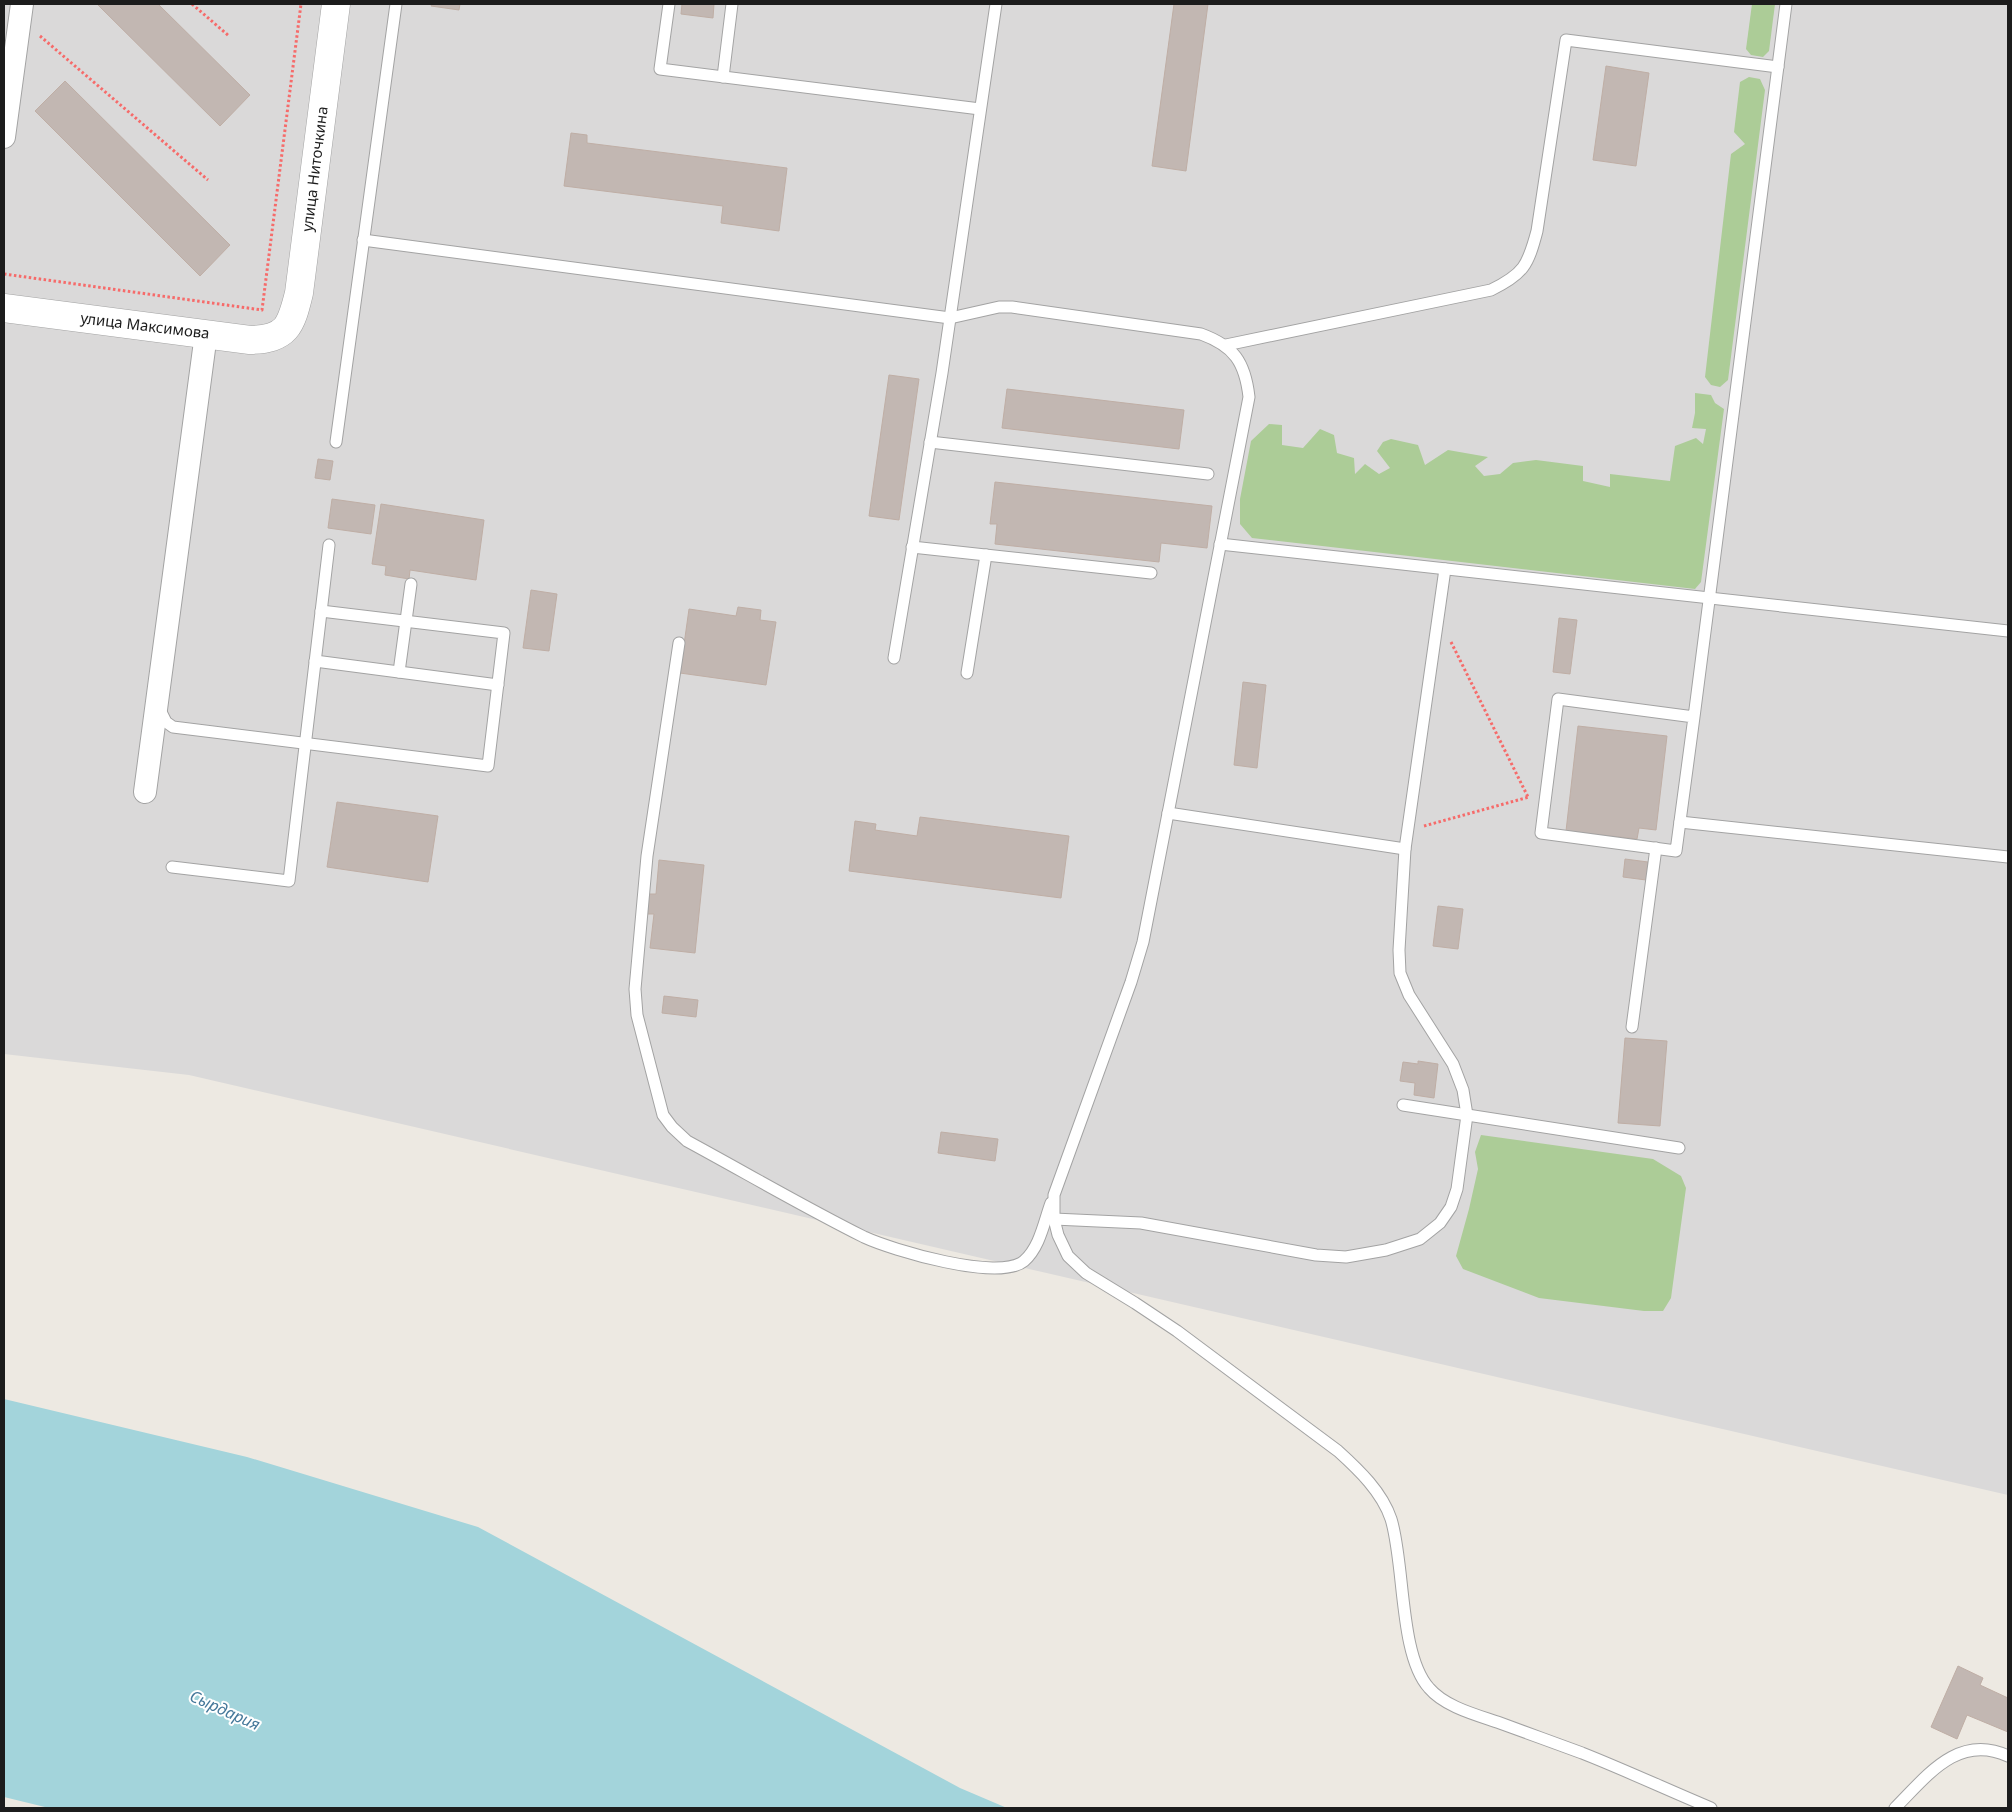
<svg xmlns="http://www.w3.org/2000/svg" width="2012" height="1812" font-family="'Noto Sans',sans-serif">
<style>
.residential{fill:#dad9d9}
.forest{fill:#accc97}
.water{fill:#a3d4db}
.building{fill:#c2b7b2;stroke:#bfaea5}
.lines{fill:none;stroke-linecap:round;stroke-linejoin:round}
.service-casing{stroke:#a3a3a3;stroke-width:13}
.minor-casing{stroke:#a3a3a3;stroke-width:24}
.tertiary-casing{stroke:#a3a3a3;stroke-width:29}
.path{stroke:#f66b6a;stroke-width:3;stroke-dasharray:2.5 2.5;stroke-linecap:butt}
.service{stroke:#fff;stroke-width:11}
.minor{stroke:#fff;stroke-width:22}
.tertiary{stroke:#fff;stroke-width:28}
.labels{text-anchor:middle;stroke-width:4;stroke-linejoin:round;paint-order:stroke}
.street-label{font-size:15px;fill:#1c1c1c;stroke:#fff}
.water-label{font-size:16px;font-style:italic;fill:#45789a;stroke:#fff}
</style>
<rect width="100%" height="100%" fill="#ede9e2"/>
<path class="residential" d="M4,4H2008V1495L189,1075L4,1054Z"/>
<g class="forest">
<path d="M1752,4H1775L1769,51L1763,57L1751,55L1746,49Z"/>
<path d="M1749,77L1760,79L1765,90L1728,380L1720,387L1711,385L1705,377L1731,154L1745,144L1734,132L1740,82Z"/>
<path d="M1695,393L1711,395L1715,403L1724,409L1701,582L1695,589L1252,538L1240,524V499L1251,441L1269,424L1282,425V445L1303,448L1320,429L1334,435L1337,453L1354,458L1355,474L1365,464L1379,474L1390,468L1377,451L1383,442L1391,439L1418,445L1425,465L1448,450L1488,457L1475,466L1484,476L1500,474L1513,463L1536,460L1583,466V481L1610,487V474L1670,481L1675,446L1696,438L1703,444L1706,429L1692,428L1695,413Z"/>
<path d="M1481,1135L1653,1159L1681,1176L1686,1188L1671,1298L1663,1311H1644L1539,1298L1463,1269L1456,1256L1469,1209L1478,1169L1475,1152Z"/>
</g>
<path class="water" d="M4,1399L247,1457L478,1527L960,1788L1007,1808H49L4,1797Z"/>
<g class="building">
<path d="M97,4H158L250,95L220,126Z"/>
<path d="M432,4H460L459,10L431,6Z"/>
<path d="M682,4H714L713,18L681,14Z"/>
<path d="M1174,4H1208L1186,171L1152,166Z"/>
<path d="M1606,66L1649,73L1636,166L1593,160Z"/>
<path d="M65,81L230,245L200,276L35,111Z"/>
<path d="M571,133L587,135V143L787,168L779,231L721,223L723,206L564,186Z"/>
<path d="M889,375L919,379L899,520L869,516Z"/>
<path d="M1007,389L1184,410L1179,449L1002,428Z"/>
<path d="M318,459L333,461L330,480L315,478Z"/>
<path d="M995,482L1212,506L1207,548L1161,543L1159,562L995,544L997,524H990Z"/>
<path d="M332,499L375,505L371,534L328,528Z"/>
<path d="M381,504L484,520L476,580L410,570L409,579L385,575L386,566L372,564Z"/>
<path d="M531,590L557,594L549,651L523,648Z"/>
<path d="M738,607L761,610L760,620L776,622L766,685L680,673L689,609L736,616Z"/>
<path d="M1559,618L1577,620L1570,674L1553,672Z"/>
<path d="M1243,682L1266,685L1257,768L1234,765Z"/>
<path d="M1578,726L1667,736L1656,830L1639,828L1637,839L1566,831Z"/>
<path d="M337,802L438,816L428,882L327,867Z"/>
<path d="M920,817L1069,836L1061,898L849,871L855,821L876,824L875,830L917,836Z"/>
<path d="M1625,859L1648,862L1646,880L1623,877Z"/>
<path d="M659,860L704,865L695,953L650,948L654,914H647L649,894H656Z"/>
<path d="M1438,906L1463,909L1458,949L1433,946Z"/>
<path d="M664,996L698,1000L696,1017L662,1013Z"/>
<path d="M1625,1038L1667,1041L1660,1126L1618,1123Z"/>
<path d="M1418,1061L1438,1064L1434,1098L1414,1095L1415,1083L1400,1081L1403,1062L1418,1064Z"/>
<path d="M941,1132L998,1139L995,1161L938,1153Z"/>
<path d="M1958,1666L1983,1678L1980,1685L2008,1698V1732L1967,1715L1957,1739L1931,1727Z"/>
</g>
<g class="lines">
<defs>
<g id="service">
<path d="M669,4L660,69L980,109"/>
<path d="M723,77L732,4"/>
<path d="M363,240L950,318L999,307H1012L1201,334C1234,346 1245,362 1249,397L1143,942L1131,982L1054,1195V1219L1058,1235L1068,1256L1086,1273L1135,1303L1177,1331L1338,1451C1359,1470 1382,1492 1391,1519C1405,1564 1399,1655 1429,1688C1445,1707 1477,1715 1500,1723C1527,1733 1555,1743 1582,1753C1625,1770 1668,1790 1711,1808"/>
<path d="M1226,345L1491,290C1524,274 1528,265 1537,231L1566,40L1778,67"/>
<path d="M336,442L396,4"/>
<path d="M930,442L1208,474"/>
<path d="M1220,544L2008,631"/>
<path d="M912,547L1151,573"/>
<path d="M679,643L647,856L635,989L637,1015L663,1115L672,1127L687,1141C746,1173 804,1207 864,1237C892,1250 999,1282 1024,1261C1040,1247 1044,1222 1051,1203"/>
<path d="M894,658L942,373L996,4"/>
<path d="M315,661L498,685"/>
<path d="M399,672L411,584"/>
<path d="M967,673L986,555"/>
<path d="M159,708L166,722L173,727L488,766L504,633L321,611"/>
<path d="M1694,717L1558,699L1541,833L1676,851L1694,717L1786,4"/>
<path d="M1168,813L1405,849"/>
<path d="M1680,822L2008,857"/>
<path d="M172,867L289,881L329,545"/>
<path d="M1632,1027L1656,848"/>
<path d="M1403,1105L1679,1148"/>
<path d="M1054,1219L1141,1223L1316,1255L1346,1257L1386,1250L1420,1239L1440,1223L1451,1207L1457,1189L1467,1115L1463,1090L1453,1064L1409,995L1400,973L1399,950L1405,849L1445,569"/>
<path d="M1895,1808C1927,1776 1958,1733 2008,1756"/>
</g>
<g id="minor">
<path d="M4,137L22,4"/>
<path d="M145,792L206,334"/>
</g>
<path id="tertiary" d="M4,308L250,340C287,339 291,326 299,293L336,4"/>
</defs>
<use href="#service" class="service-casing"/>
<use href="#minor" class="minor-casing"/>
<use href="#tertiary" class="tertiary-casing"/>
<g class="path">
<path d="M192,4L229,36"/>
<path d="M40,36L208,180"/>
<path d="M4,274L262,310L301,4"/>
<path d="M1451,642L1528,797"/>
<path d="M1424,826L1529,797"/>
</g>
<use href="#service" class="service"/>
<use href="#minor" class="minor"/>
<use href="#tertiary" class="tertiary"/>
</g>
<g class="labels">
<g class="street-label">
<text transform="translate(315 169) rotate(-83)" y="5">улица Ниточкина</text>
<text transform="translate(145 326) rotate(7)" y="5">улица Максимова</text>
</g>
<g class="water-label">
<text transform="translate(225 1710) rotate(24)" y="6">Сырдария</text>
</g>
</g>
<rect width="2012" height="1812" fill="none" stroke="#1c1c1c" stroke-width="10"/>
</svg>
